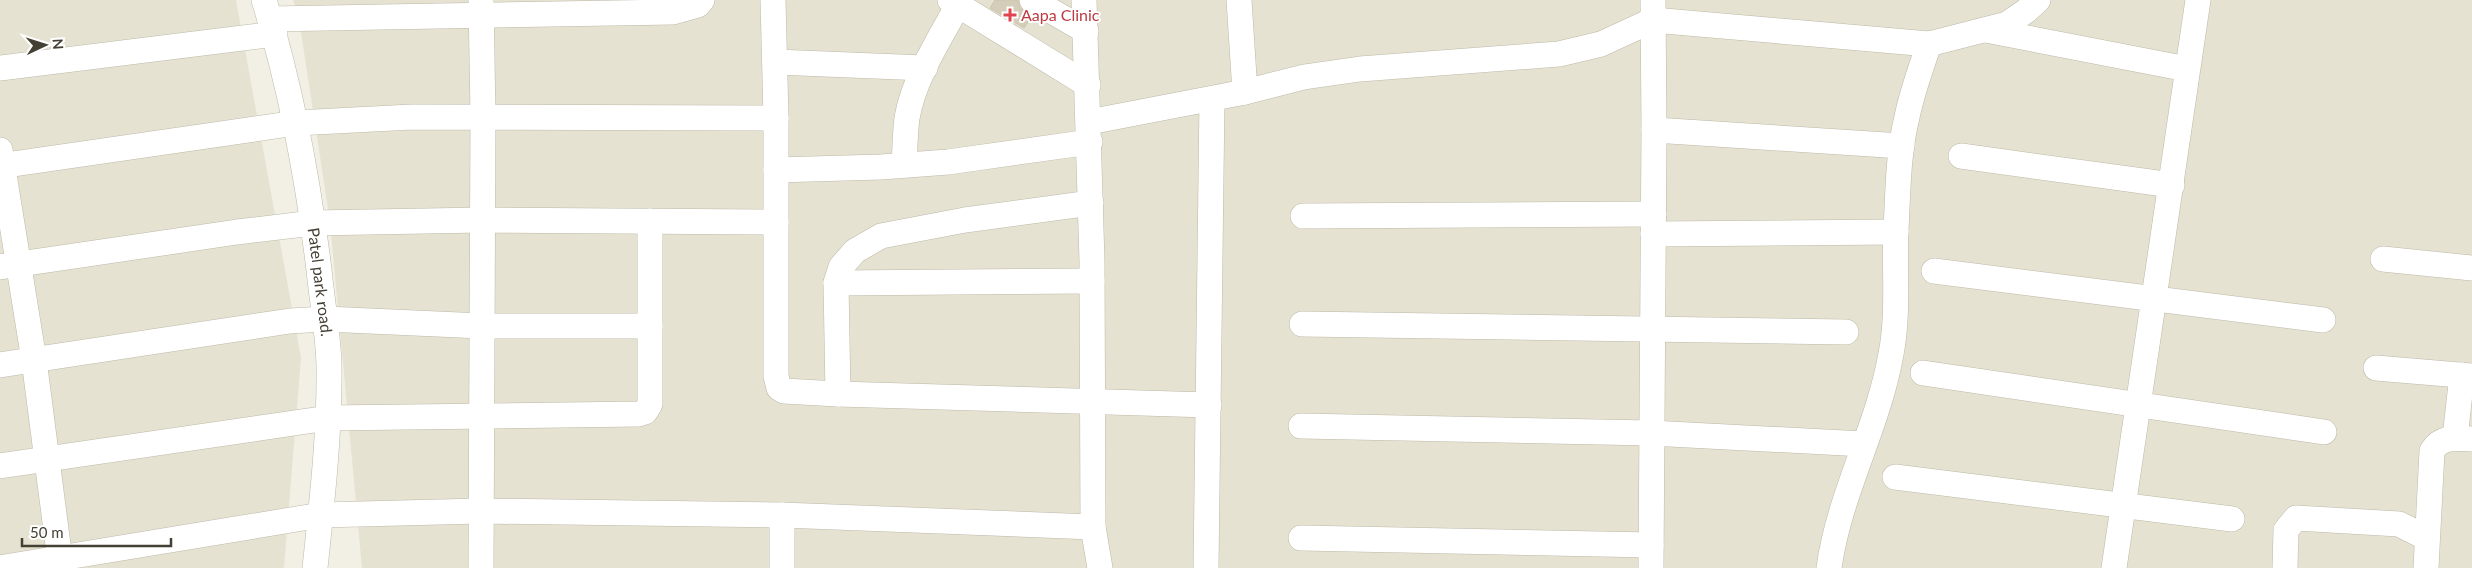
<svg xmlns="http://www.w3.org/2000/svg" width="2472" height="568" font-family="Lato,sans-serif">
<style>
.residential{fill:#e6e2d2}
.building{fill:#d3cdb9;stroke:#cec6ad}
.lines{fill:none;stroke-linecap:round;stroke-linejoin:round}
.minor-casing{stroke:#bdb9a7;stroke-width:26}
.minor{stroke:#fff;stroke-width:25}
.health-dot{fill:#e0444e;stroke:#fff;stroke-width:2}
.labels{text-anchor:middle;stroke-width:4;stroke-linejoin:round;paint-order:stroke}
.health-label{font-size:16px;fill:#be3a42;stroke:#fff;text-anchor:start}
.street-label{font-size:16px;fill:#444034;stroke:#fff}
</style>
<rect width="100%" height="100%" fill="#f2f0e4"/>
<g class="residential">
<path d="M0,0H236L301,358L284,568H0Z"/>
<path d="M293,0H2472V568H362L330,222L298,13Z"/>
</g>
<path class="building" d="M995,0H1018L1020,8L1032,16L1024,28L990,8Z"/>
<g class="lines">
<defs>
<g id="minor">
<path id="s1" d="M264,0C291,88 308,179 319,270C322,301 328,333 329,364C330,432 322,501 315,568"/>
<path d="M773,0L776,118V376L779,388L784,391L838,394L1209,405"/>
<path d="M950,0L1088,85"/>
<path d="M1032,0L1086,31"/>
<path d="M1084,0L1092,261L1093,527L1100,568"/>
<path d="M1239,0L1245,92"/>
<path d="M270,19L673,12L698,5L702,0"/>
<path d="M1986,30L2187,69"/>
<path d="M775,62L925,68"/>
<path d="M0,68L275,34"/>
<path d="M1089,122L1245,92L1304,77L1360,69L1559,54L1601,44L1653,20L1929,44L2007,24L2026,11L2038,0"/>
<path d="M1654,130L1902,146"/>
<path d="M0,150L34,360L61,568"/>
<path d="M1961,156L2172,185"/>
<path d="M904,165C905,150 905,133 907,118C914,78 939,40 958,5"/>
<path d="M0,166L296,123L412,117L776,118"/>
<path d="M776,170L881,167L948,162L1090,142"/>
<path d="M1303,216L1654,214"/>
<path d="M1653,234L1896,232"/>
<path d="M2383,259L2472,268"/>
<path d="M0,267L237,232L313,223L482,220L776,222"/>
<path d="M1934,271L2323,320"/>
<path d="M836,283L1092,281"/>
<path d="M1302,324L1846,332"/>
<path d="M0,365L290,321L325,319L482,326H650"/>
<path d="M2376,368L2472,376"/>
<path d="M1923,373L2324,432"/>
<path d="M838,394L836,283L841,267L855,251L881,236L965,220L1091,203"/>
<path d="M1301,426L1650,433L1864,444"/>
<path d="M2455,438L2462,375"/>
<path d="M0,466L328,418L639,414L645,412L650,404V221"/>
<path d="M1895,477L2232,519"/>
<path d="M782,515V568"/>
<path d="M1301,538L1651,545"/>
<path d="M0,568L321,515L480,511L782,515L1093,527"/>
<path d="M481,568L483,116L481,0"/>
<path d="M1206,568L1212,99"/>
<path d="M1651,568L1654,130L1653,0"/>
<path d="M1829,568C1839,494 1878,428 1891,354C1899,313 1894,271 1896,230C1898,192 1898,153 1907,117C1912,92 1921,68 1929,44"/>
<path d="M2114,568L2198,0"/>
<path d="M2285,568L2286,530L2296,518L2399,524L2427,538"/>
<path d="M2426,568L2432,451C2441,436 2456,438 2472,439"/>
</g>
</defs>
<use href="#minor" class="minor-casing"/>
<use href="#minor" class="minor"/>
</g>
<path class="health-dot" d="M1007.5 7.5h5v5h5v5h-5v5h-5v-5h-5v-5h5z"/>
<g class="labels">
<g class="health-label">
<text x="1021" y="21">Aapa Clinic</text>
</g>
<g class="street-label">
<text dy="6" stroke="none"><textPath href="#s1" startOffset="288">Patel park road.</textPath></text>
</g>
</g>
<g transform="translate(45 45) rotate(86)" stroke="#ffffff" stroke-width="4" paint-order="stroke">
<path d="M0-4L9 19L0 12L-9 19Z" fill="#444034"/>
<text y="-8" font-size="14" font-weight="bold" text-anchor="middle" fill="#444034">N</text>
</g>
<path d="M22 538v8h149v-8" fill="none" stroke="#444034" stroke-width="2.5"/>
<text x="30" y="538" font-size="15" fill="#444034" stroke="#ffffff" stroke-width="4" paint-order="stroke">50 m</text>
</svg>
